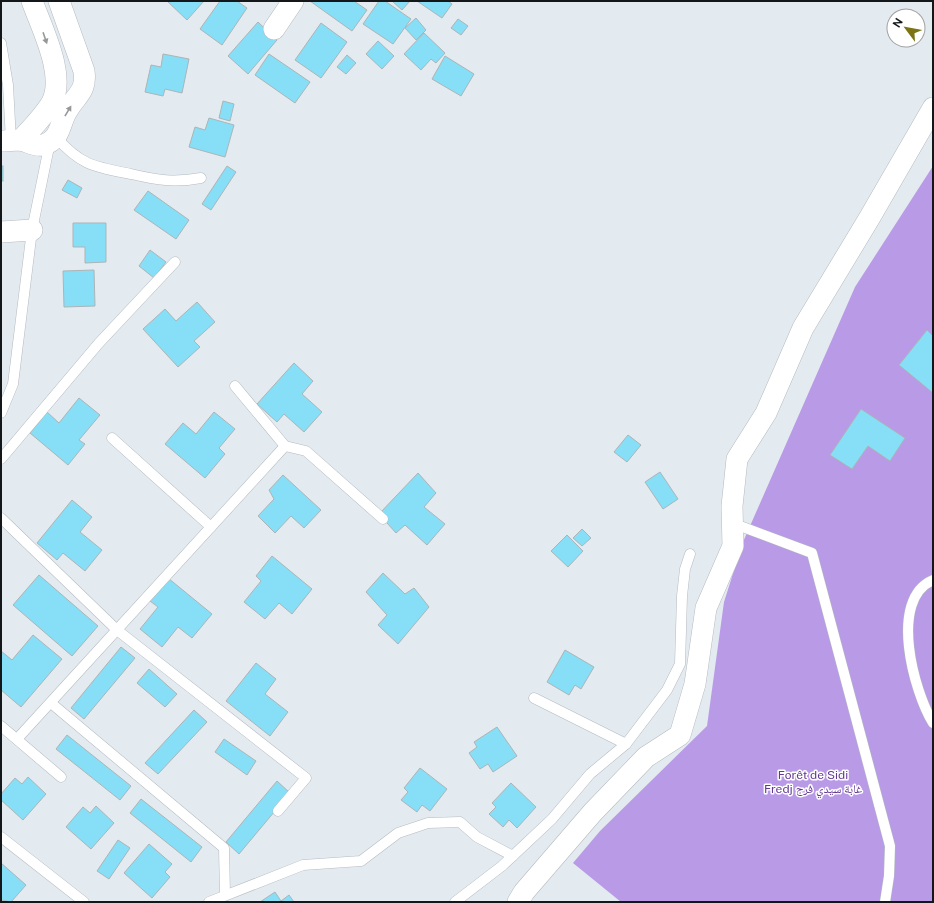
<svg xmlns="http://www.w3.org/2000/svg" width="934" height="903" font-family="'Public Sans','Noto Naskh Arabic',sans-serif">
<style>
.forest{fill:#b99ae7}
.building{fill:#86dff6;stroke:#abb5b7}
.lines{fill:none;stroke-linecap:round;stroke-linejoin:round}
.service-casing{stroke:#b5bbc1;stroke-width:11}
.minor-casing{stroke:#b5bbc1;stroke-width:22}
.service{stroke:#fff;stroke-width:10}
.minor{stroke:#fff;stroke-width:21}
.oneway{fill:#959798}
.labels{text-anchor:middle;stroke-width:3;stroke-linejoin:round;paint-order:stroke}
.park-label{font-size:12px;fill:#633993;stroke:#fff}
</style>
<rect width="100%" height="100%" fill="#e3eaf0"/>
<path class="forest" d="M933,166V902H621L573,863L600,831L707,726L724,602L743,542L855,287Z"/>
<g class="building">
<path d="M167,1H204L187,20Z"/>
<path d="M220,1H237L247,8L222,45L200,29Z"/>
<path d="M310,1H354L367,10L352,31Z"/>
<path d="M379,1H385L411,19L393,44L363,24Z"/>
<path d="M392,1H410L402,10Z"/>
<path d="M417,1H448L452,4L442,18Z"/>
<path d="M416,18L426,30L416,40L405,28Z"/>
<path d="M458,19L468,26L461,35L451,28Z"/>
<path d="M258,22L277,40L248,74L228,56Z"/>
<path d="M321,23L347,42L321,78L295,60Z"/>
<path d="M424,33L445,53L436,63L431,59L421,70L404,54Z"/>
<path d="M378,41L394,56L382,69L366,54Z"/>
<path d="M163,54L189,59L182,93L165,89L163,96L145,92L151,65L161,67Z"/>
<path d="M269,54L310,82L295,103L255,75Z"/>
<path d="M347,55L356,63L346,74L337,67Z"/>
<path d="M445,56L474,74L461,96L432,79Z"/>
<path d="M223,101L234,104L230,121L219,118Z"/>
<path d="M209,118L234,125L225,157L189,147L195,127L205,130Z"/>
<rect x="1" y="166" width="2" height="15"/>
<path d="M227,166L236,172L211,210L202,204Z"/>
<path d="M68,180L82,188L77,198L62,190Z"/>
<path d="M148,191L189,220L176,239L134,210Z"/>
<path d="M73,223H106V262L85,263V247H73Z"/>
<path d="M150,250L166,262L154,278L139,266Z"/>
<path d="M94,270L95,306L64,307L63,271Z"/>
<path d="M197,302L215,322L194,341L200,347L178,367L143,329L165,309L176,321Z"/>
<path d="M927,330L933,336V393L899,365Z"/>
<path d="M294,363L313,381L302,394L322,412L304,432L284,414L277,422L257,404Z"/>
<path d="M79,398L100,415L79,440L85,444L68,465L30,433L47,412L59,423Z"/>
<path d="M861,409L905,438L890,461L868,446L852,469L830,455Z"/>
<path d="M214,412L235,429L219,448L225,454L205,478L165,444L183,423L196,434Z"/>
<path d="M628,435L641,445L627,462L614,452Z"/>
<path d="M660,472L678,499L663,509L645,482Z"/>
<path d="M418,473L436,493L424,507L445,524L427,545L405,525L396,533L379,514Z"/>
<path d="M283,475L321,510L304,528L291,516L275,533L258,516L274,499L269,490Z"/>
<path d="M72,500L92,517L80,532L102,550L85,571L63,553L57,560L37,543Z"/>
<path d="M582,529L591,538L582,546L573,538Z"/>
<path d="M567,535L583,551L568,567L551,551Z"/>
<path d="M272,556L312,589L292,614L279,603L265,619L244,602L261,581L256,576Z"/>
<path d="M383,573L405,594L414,588L429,607L398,644L378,625L387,615L366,592Z"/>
<path d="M39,575L98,626L72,656L13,605Z"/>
<path d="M168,578L212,614L192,638L178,627L162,647L140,629L158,607L150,601Z"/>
<path d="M33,635L62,659L21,707L1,690V651L12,660Z"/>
<path d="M121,647L135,658L84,719L71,708Z"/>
<path d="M565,650L594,667L581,689L575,685L569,695L547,682Z"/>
<path d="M256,663L276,679L265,694L288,712L270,736L226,701Z"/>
<path d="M149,669L177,694L165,707L137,683Z"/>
<path d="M194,710L207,722L158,774L145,763Z"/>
<path d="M497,727L517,756L493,772L488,764L480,769L469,753L477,747L474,742Z"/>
<path d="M67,735L131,786L120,800L56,749Z"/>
<path d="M224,739L256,761L247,775L215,752Z"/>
<path d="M420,768L447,789L430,811L422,805L417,812L401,800L408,792L404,788Z"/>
<path d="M28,777L46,794L23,820L1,800V794L15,778L22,784Z"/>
<path d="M277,781L290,793L239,854L226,842Z"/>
<path d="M511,783L536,807L517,828L509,820L503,827L489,814L496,807L492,803Z"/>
<path d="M141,799L202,847L191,862L130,813Z"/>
<path d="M96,806L114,823L91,849L66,827L83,807L90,813Z"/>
<path d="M118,840L130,848L109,879L97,871Z"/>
<path d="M149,844L172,864L165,872L170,877L152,898L124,873Z"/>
<path d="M1,863L26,885L11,902L1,900Z"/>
<path d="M275,892L281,901L289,895L294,902H260Z"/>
</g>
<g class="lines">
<defs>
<g id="service">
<path d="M1,43L8,85L11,141"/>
<path d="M56,137C81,166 96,167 131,174C157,180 174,183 201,178"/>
<path d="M235,386L285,446L306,451L383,519"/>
<path d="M1,413L13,384L32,230L50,142"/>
<path d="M112,438L211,527"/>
<path d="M1,459L99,343L175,262"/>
<path d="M1,518L117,630L306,778L278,811"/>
<path d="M732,523L812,553L890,846L889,876L885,902"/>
<path d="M933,580C888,599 914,692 933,723"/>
<path d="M534,698L626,744"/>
<path d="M51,703L224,848L225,895"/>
<path d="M1,726L61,777"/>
<path d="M17,739L285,446"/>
<path d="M1,837L84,902"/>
<path d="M209,902L303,865L361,861L398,833L428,823L460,822L477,837L513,856"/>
<path d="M455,902L502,866L552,819L590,774L626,744L667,690L680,664L682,596L685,569L690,554"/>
</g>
<g id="minor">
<path d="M274,29L293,1"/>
<path d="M21,140C31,129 43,117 51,104C67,77 42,29 32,1"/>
<path d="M1,141C7,141 14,140 20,140C28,141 34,147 43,145C61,140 59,124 67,111C76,95 87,92 84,71L59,1"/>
<path d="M1,232L32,230"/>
<path d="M518,902L524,892L593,812L646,757L680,735L695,684L706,608L733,546L732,506L737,459L766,413L803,328L870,217L933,108"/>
</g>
</defs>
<use href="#service" class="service-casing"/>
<use href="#minor" class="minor-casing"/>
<use href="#service" class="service"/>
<use href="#minor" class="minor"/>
</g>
<defs><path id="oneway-solid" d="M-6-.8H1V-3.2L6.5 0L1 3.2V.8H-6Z"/></defs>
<g class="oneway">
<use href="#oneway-solid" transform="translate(45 38) rotate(71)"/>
<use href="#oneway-solid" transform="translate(68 111) rotate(-59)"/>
</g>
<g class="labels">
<g class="park-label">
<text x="813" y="779">Forêt de Sidi<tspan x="813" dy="14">Fredj غابة سيدي فرج</tspan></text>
</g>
</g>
<rect width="934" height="903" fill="none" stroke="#141719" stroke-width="4"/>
<g transform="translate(906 28) rotate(302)"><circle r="19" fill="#ffffff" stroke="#a1a2a3"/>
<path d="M0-3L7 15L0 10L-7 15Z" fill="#7c7314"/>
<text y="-6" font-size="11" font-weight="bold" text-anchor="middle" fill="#141719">N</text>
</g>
</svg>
